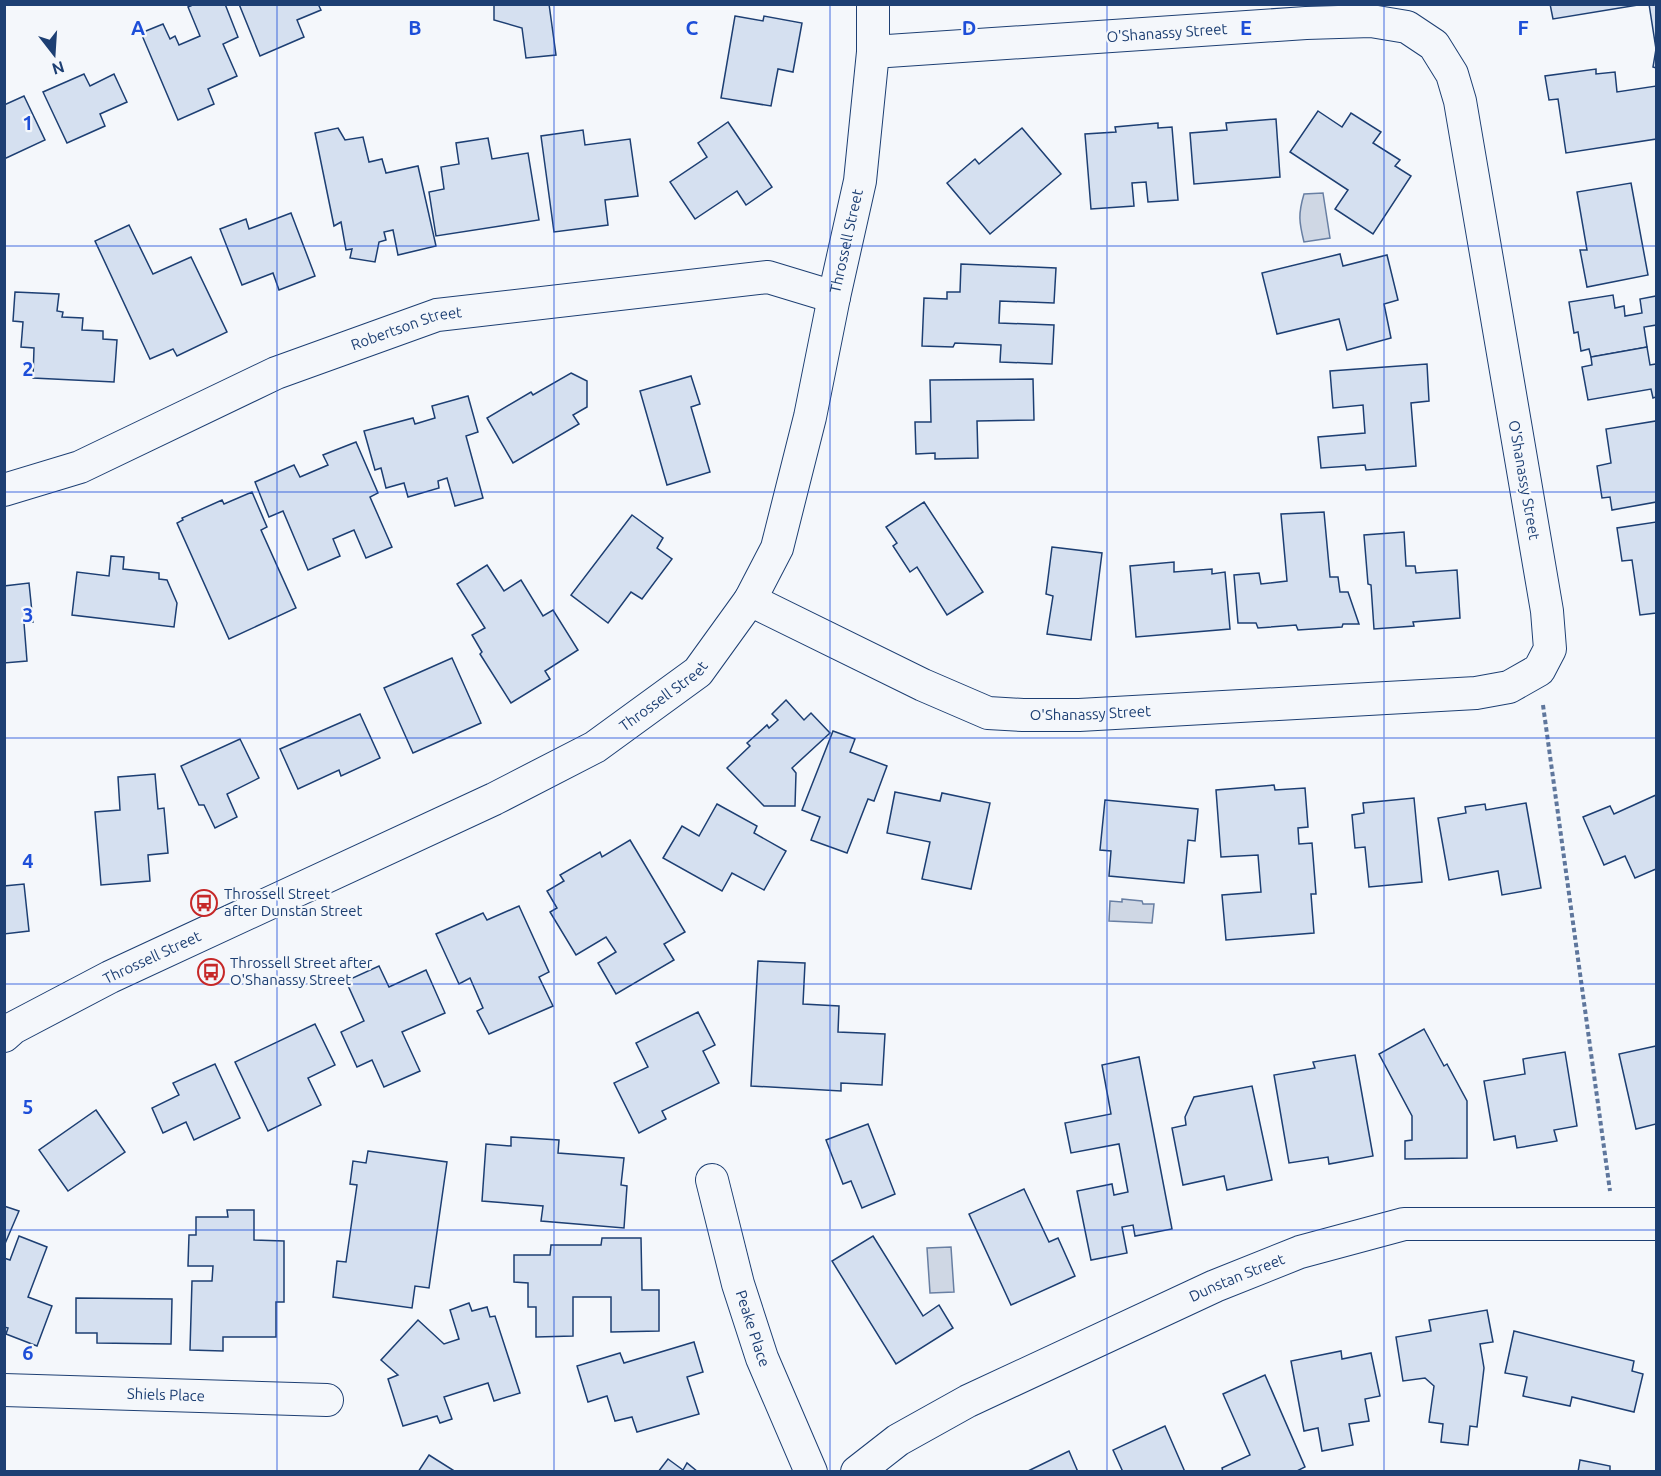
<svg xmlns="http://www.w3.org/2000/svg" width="1661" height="1476" font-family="Ubuntu,sans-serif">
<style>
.water{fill:#cfd7e4;stroke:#687fa3;stroke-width:1.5}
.building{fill:#d5e0f0;stroke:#1d3f73;stroke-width:1.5}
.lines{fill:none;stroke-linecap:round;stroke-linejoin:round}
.minor-casing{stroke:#1d3f73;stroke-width:34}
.path{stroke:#5e769c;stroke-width:4;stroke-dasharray:4.5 3;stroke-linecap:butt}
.minor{stroke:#f4f7fb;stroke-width:32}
.grid{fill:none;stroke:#1d4ed8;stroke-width:1.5;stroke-opacity:0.55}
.labels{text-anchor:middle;stroke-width:4.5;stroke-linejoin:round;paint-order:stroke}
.street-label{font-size:15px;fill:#1d3f73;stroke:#f4f7fb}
.poi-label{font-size:15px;fill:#1d3f73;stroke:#f4f7fb;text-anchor:start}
.grid-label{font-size:20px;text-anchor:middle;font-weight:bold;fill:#1d4ed8;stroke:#f4f7fb;stroke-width:4.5;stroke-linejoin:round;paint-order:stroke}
</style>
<rect width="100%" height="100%" fill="#f4f7fb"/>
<g class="water">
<path d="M1323,193L1330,238L1304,242C1299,222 1298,214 1304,194Z"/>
<path d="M1122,899L1142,901L1143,904H1154L1152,923L1109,921L1110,901L1122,902Z"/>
<path d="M951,1247L954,1292L930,1293L927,1248Z"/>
</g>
<g class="building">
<path d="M195,4H225L238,37L223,44L237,76L208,89L214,104L178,120L141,33L163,24L170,39L175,36L179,45L200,36L188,7Z"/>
<path d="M239,4H318L321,10L297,20L304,37L260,56Z"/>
<path d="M494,4H549L556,55L526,58L522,28L494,20Z"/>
<path d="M1550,4H1644L1553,19Z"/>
<path d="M1649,4H1656V68L1653,67L1656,49Z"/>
<path d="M735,16L763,21L764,16L802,23L793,72L778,69L771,106L721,98Z"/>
<path d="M1596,69V74L1615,72L1617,92L1656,86V139L1566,153L1558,99L1549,100L1545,76Z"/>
<path d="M84,74L90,86L114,74L127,102L100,114L105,126L67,143L43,92Z"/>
<path d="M24,96L45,140L4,159V105Z"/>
<path d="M1318,111L1342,127L1351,113L1381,132L1373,143L1400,160L1395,166L1411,176L1373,234L1335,209L1348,190L1290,152Z"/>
<path d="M1276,119L1280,177L1194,184L1190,133L1227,130L1226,123Z"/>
<path d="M728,122L772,187L746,205L737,191L695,219L670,182L707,157L698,143Z"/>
<path d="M1158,123V128L1172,127L1178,200L1148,202L1146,182L1132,183L1134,206L1091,209L1085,134L1116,132L1115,127Z"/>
<path d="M338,128L345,140L363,137L369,162L382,159L386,173L418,166L436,246L398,255L393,230L384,232L386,240L379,242L375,262L350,258L352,249L346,250L341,222L334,226L315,133Z"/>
<path d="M1022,128L1061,174L990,234L947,183L975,159L979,164Z"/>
<path d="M583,130L585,145L630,139L638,196L605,200L608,225L554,232L541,136Z"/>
<path d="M488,138L492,159L528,153L539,220L436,236L429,192L444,189L441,167L459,164L456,143Z"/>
<path d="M1631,183L1648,275L1587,287L1580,250H1587L1577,192Z"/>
<path d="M291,213L315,276L279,290L273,273L242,285L220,229L246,219L249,229Z"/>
<path d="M129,225L153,274L191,257L227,332L177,356L173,349L150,359L95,241Z"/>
<path d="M1340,254L1343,266L1387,255L1398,300L1384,304L1391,338L1347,350L1339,319L1277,334L1262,273Z"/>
<path d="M961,264L1056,268L1054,303L1000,301L999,323L1054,325L1052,364L1000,362L1001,345L955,343L953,347L922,346L924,298L947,299V292H960Z"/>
<path d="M15,292L59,294L57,311L63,312L62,317L83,318L82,330L103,331V339L117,340L114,382L33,378L34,348L21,347L23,322L13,321Z"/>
<path d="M1613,295L1615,308L1624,306L1625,316L1642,313L1640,299L1656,296V325L1644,327L1647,347L1591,357L1589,349L1581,351L1578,332L1574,333L1569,302Z"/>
<path d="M1647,347L1650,365L1656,364V397L1653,398L1651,389L1588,400L1582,367L1592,365L1591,357Z"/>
<path d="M1427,364L1429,401L1411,403L1416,466L1366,470L1365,465L1321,468L1318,437L1365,433L1363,405L1333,408L1330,371Z"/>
<path d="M571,373L587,381V407L573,415L579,424L513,463L487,418L531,392L533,395Z"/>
<path d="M691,376L700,404L691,407L710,472L667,485L640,391Z"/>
<path d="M1033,379L1034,420L977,421L978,458L935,459V453L916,454L915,422H931L930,380Z"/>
<path d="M468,396L478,432L466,436L483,498L455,506L447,478L438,481L439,488L408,497L404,483L386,488L381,468L375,470L364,431L413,418L415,424L435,418L432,406Z"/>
<path d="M1656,421V502L1612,510L1610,497L1602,498L1597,466L1611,463L1606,429Z"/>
<path d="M356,442L378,493L370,497L392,547L366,558L354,530L333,539L340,556L308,570L283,511L269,517L255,482L294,465L300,477L328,465L323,455Z"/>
<path d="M252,492L267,527L261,530L296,608L229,639L177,523L183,520L182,518L222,500L224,504Z"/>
<path d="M924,502L983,592L947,615L917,567L910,572L893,546L897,543L886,527Z"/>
<path d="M1324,512L1330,577H1338L1340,592H1348L1359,624H1343L1342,627L1298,630L1296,625L1258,628L1256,623H1238L1234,575L1259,573L1261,584L1287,581L1281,514Z"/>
<path d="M632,515L663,538L657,548L672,559L642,599L631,592L608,623L571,595Z"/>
<path d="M1656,522V613L1640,615L1632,560L1622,561L1617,528Z"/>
<path d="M1404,532L1406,566H1415L1416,573L1457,570L1460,618L1413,622L1414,626L1374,629L1371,585L1368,584L1364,535Z"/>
<path d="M1052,547L1102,553L1091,640L1047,634L1053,596L1046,594Z"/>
<path d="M111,556L124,557L123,569L159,573V579L167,580L177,603L174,627L72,615L77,572L109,576Z"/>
<path d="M1174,562V572L1212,569V574L1225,572L1230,629L1136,637L1130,566Z"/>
<path d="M487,565L504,591L521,580L543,616L553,610L578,650L545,671L550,679L511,703L480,654L482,652L472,635L485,628L457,584Z"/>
<path d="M29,583L33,622L24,623L27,661L4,663V586Z"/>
<path d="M452,658L481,723L413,753L384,688Z"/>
<path d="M786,700L804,720L811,713L830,733L792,768L796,773L795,806H764L727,768L750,746L747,743L767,725L769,728L778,720L772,714Z"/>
<path d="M360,714L380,758L341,776L339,770L298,789L280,749Z"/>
<path d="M833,731L855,739L850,752L887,766L874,801L868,799L847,853L811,840L820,817L802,810Z"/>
<path d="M240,739L259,778L227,794L237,817L215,828L204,805H199L181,766Z"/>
<path d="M155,774L158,809L164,808L168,853L148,855L150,881L101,885L95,812L120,810L118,777Z"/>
<path d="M1274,785L1275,790L1305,788L1308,827L1298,828L1299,844L1312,843L1316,894H1311L1314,933L1226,940L1222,895L1261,892L1258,855L1221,857L1216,790Z"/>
<path d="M895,792L940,801L942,793L990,803L971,889L922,879L930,842L887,833Z"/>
<path d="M1656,795V869L1635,878L1625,856L1604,865L1583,817L1610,806L1614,814Z"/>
<path d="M1414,798L1422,882L1369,887L1365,847L1355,848L1352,815L1364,813L1363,803Z"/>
<path d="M1105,800L1198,809L1195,841L1188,840L1184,883L1109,876L1111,851L1100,850Z"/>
<path d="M1526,803L1541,888L1502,895L1498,871L1449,880L1438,818L1466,813L1465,807L1485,804L1486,810Z"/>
<path d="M717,804L757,826L754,833L786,851L764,890L732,873L722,891L663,858L682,826L699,836Z"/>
<path d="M630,840L685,932L664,944L674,960L616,994L598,963L616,952L606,937L576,955L550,912L557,908L547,891L564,881L560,875L600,852L602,857Z"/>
<path d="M24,884L29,931L4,934V886Z"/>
<path d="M519,906L549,972L539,977L553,1006L489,1034L477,1011L483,1008L470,978L459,984L436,934L483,913L487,920Z"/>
<path d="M758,961L805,963L803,1004L839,1006L838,1032L885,1034L882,1085L841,1083V1091L751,1086Z"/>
<path d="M379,966L389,987L426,970L445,1013L402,1032L420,1071L384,1087L372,1060L357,1067L341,1032L364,1021L346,981Z"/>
<path d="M698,1012L715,1045L703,1051L719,1083L662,1111L666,1119L639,1133L614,1083L648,1067L636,1043Z"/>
<path d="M315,1024L335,1065L308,1078L321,1105L268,1131L235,1062Z"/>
<path d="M1424,1029L1444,1066L1447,1064L1467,1101V1158L1405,1159V1141L1412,1140V1116L1379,1054Z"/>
<path d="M1656,1046V1124L1636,1129L1619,1054Z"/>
<path d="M1565,1052L1577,1126L1554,1130L1557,1141L1517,1148L1515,1136L1494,1140L1484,1081L1525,1074L1523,1059Z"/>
<path d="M1355,1055L1373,1156L1329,1164L1328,1157L1289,1163L1274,1075L1315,1068L1313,1062Z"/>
<path d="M1139,1057L1172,1229L1135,1236L1133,1225L1122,1227L1127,1253L1091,1260L1077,1191L1112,1184L1114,1195L1128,1192L1119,1144L1071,1153L1065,1123L1111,1114L1102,1065Z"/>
<path d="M215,1064L240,1118L194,1140L186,1122L163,1133L152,1108L179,1095L173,1083Z"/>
<path d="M1252,1086L1272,1180L1227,1190L1224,1176L1183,1185L1172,1128L1186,1125L1185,1117L1194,1097Z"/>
<path d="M96,1110L125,1152L68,1191L39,1150Z"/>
<path d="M868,1124L895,1194L862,1208L851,1181L843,1184L826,1140Z"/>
<path d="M511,1137L559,1140L558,1153L624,1158L621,1185L627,1186L624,1228L541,1221L543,1206L482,1201L486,1144L511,1146Z"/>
<path d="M368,1151L447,1162L429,1288L415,1286L412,1308L333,1297L337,1261L346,1262L357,1185L350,1184L353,1161L366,1163Z"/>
<path d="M1024,1189L1049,1242L1058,1238L1075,1276L1011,1305L969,1214Z"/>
<path d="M4,1206L19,1211L4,1246Z"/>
<path d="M227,1210H254V1240L284,1241V1302H276V1337H223V1351L190,1350L192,1281H212L213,1266H188L189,1235H196V1217H228Z"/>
<path d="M19,1236L47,1247L28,1297L52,1306L37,1346L6,1334L8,1328L4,1327V1258L10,1260Z"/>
<path d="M873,1236L923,1316L939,1305L953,1328L896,1364L832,1261Z"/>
<path d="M602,1238H641L642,1290H659V1331L611,1332V1297H573V1336L536,1337V1307H528V1283L514,1282V1255H550L551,1245H601Z"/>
<path d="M76,1298L172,1299L171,1344L97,1343V1333H76Z"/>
<path d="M469,1303L472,1311L487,1307L490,1317L495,1316L520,1393L494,1401L488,1383L444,1397L452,1419L440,1423L437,1416L403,1426L388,1379L398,1375L381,1360L418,1320L444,1344L459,1339L450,1310Z"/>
<path d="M1487,1310L1493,1342L1480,1344L1484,1368L1477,1427L1470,1426L1468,1445L1441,1442L1443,1424L1429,1422L1434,1386L1425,1378L1403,1381L1396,1337L1431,1331L1429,1320Z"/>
<path d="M1514,1331L1634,1361L1632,1371L1643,1374L1634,1412L1572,1397L1570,1406L1523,1396L1527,1377L1505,1373Z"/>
<path d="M694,1342L703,1372L687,1377L699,1414L637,1432L632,1417L615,1421L607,1396L588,1402L577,1366L620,1353L624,1363Z"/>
<path d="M1341,1351L1342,1359L1371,1353L1380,1396L1365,1399L1369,1421L1349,1424L1353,1445L1322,1451L1318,1428L1304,1431L1291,1361Z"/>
<path d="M1265,1375L1305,1467L1295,1472H1223L1222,1468L1250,1455L1223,1394Z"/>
<path d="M1165,1426L1185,1472H1123L1113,1450Z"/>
<path d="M1069,1451L1078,1472H1026Z"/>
<path d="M429,1455L456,1472H418Z"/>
<path d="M668,1459L683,1470L687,1463L698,1472H658Z"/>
<path d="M1580,1460L1610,1466V1472H1578Z"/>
</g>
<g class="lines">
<defs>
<g id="minor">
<path id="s1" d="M4,490L80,467L276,373L437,315L768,277L834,297"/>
<path id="s2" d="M750,600L923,685L988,713L1023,715H1079L1476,693L1509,687L1539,670L1550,649L1547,611L1460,101L1452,74L1434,45L1407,27L1371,21L1306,23L873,52"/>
<path id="s3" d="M4,1036L13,1028L110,977L494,799L595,747L698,672L750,600L777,548L810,417L834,297L860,181L873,52V4"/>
<path id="s4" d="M712,1180L738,1284L762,1358L811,1472"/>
<path id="s5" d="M4,1390L327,1400"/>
<path id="s6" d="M857,1472L898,1440L968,1401L1215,1286L1300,1252L1404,1224H1656"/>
</g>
</defs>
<use href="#minor" class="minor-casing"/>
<path class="path" d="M1543,705L1610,1191"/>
<use href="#minor" class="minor"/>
</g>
<path class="grid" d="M277,4V1472M554,4V1472M830,4V1472M1107,4V1472M1384,4V1472M4,246H1656M4,492H1656M4,738H1656M4,984H1656M4,1230H1656"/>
<defs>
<symbol id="bus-ring" viewBox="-11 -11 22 22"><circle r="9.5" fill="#f4f7fb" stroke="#c62828" stroke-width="1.5"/><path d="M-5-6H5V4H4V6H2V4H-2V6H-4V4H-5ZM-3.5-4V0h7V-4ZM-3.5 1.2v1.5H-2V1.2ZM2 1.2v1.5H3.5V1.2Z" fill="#c62828"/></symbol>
</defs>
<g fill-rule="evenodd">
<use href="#bus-ring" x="189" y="888" width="30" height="30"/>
<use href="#bus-ring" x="196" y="957" width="30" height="30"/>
</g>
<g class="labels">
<g class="street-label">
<text transform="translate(1167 33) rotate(-4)" y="5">O'Shanassy Street</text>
<text dy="5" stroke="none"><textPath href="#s3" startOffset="1248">Throssell Street</textPath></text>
<text dy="5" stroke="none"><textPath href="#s1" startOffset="435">Robertson Street</textPath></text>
<text transform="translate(1524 480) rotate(80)" y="5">O'Shanassy Street</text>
<text dy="5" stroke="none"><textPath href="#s3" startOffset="744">Throssell Street</textPath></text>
<text dy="5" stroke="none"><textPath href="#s2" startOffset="366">O'Shanassy Street</textPath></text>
<text dy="5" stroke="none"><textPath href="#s3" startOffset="168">Throssell Street</textPath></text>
<text dy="5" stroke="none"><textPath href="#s6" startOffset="428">Dunstan Street</textPath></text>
<text dy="5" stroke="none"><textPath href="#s4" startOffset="154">Peake Place</textPath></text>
<text dy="5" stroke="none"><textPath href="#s5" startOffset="162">Shiels Place</textPath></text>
</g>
<g class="poi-label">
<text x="224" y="899">Throssell Street<tspan x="224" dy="17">after Dunstan Street</tspan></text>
<text x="230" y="968">Throssell Street after<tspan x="230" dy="17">O'Shanassy Street</tspan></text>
</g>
</g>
<g class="grid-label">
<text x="138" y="35">A</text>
<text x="415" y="35">B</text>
<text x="692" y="35">C</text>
<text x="969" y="35">D</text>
<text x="1246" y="35">E</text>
<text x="1523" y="35">F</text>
<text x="28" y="130">1</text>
<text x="28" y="376">2</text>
<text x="28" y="622">3</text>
<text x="28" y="868">4</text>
<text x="28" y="1114">5</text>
<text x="28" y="1360">6</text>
</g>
<rect width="1661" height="1476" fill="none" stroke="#1d3f73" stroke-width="12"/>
<g transform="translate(54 54) rotate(163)" stroke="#f4f7fb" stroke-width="4.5" paint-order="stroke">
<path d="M0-4.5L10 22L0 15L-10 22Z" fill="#1d3f73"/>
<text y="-9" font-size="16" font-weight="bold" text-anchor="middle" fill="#1d3f73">N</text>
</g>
</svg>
